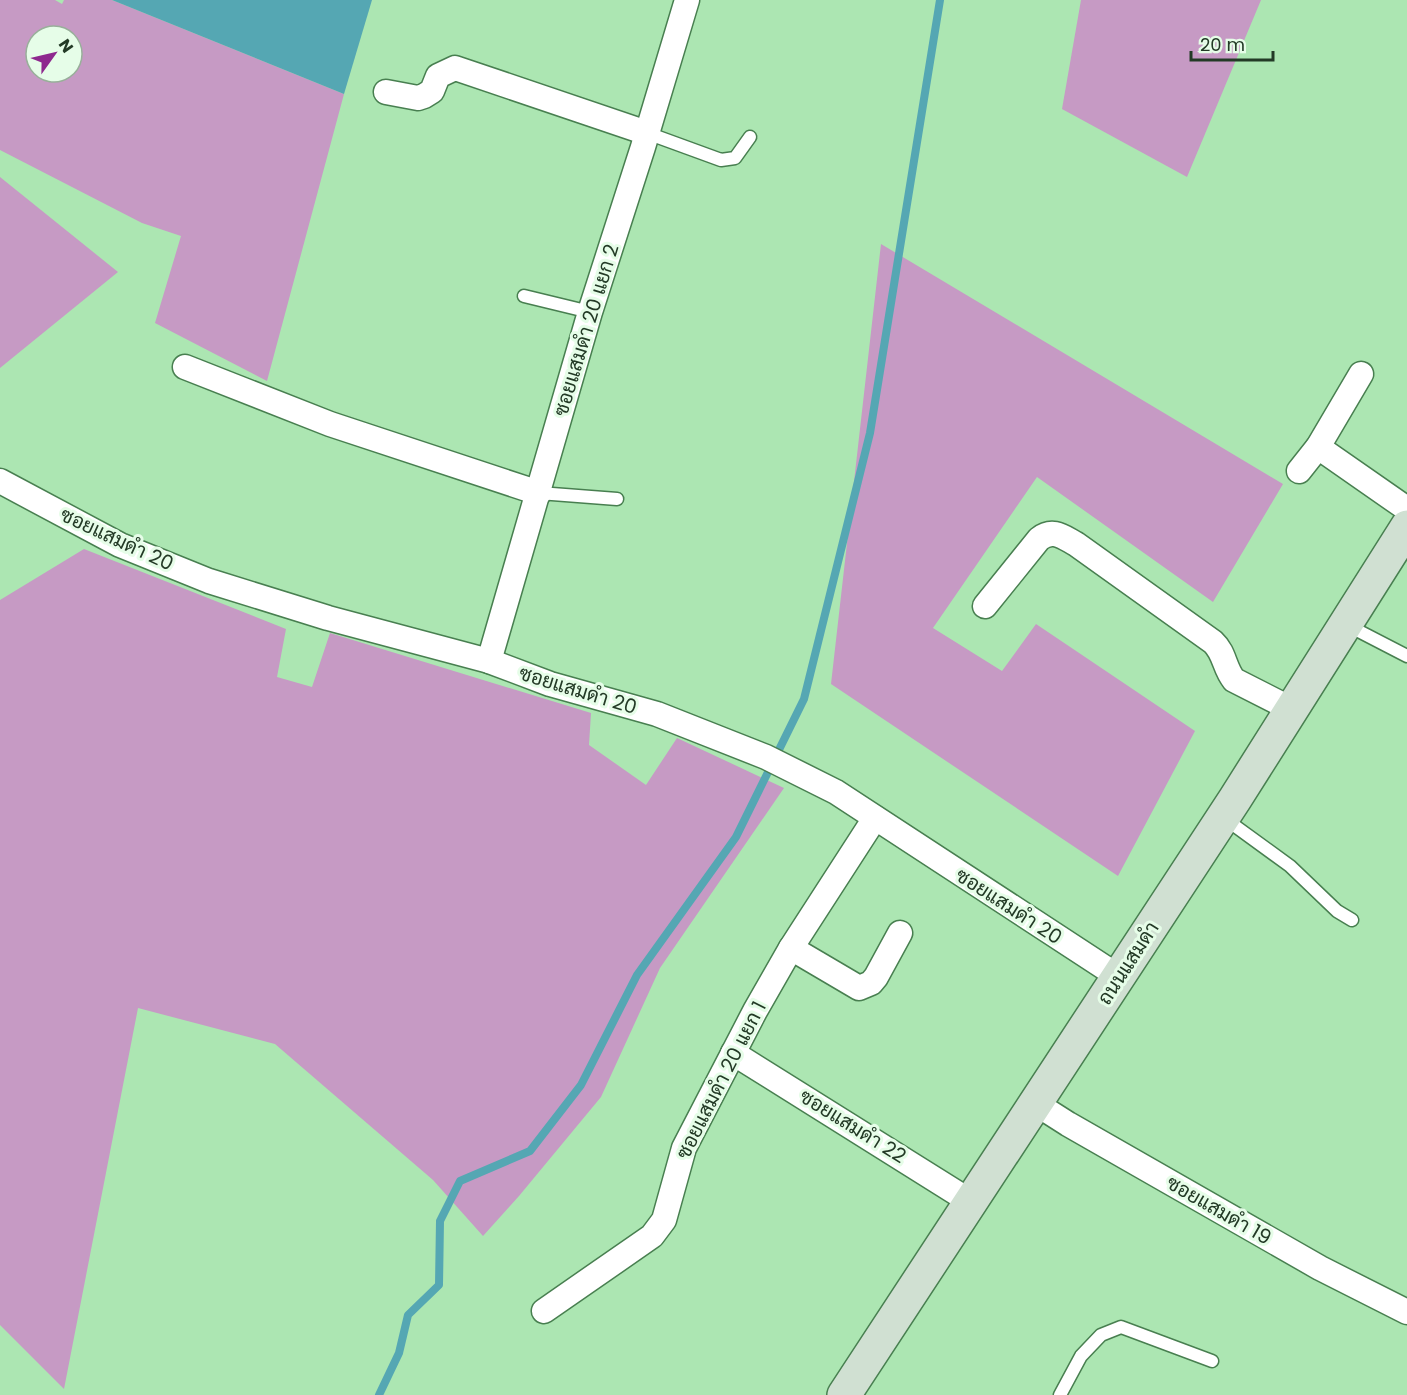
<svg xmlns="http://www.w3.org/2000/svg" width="1407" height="1395" font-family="Poppins,Sarabun,sans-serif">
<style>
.green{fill:#c69ac4;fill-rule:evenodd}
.water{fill:#55a7b3}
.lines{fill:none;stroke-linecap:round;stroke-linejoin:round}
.stream{stroke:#55a7b3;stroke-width:8}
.lane-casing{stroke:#487f50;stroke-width:15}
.street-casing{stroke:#487f50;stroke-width:27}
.secondary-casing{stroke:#487f50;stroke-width:36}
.lane{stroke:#fff;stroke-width:12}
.street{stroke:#fff;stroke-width:24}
.secondary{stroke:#d0e0d2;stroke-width:33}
.labels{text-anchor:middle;stroke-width:6;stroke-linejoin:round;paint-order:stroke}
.street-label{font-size:20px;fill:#233a26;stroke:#e6fde8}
</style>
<rect width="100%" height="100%" fill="#ace6b2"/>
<g class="green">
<path d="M0,0H55L62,4L64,0H112L344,94L267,381L155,323L181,236L142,223L0,150ZM36,36H72V72H36Z"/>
<path d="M1081,0H1261L1187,177L1062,109Z"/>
<path d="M0,177L118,272L0,368Z"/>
<path d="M881,244L1283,484L1213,602L1037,477L933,628L1002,671L1036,624L1195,731L1118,876L831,684Z"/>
<path d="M84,549L286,629L277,677L312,687L330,633L591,713L589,745L646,785L677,738L784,788L660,968L601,1097L519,1196L483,1236L433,1180L275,1044L138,1008L64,1389L0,1325V600Z"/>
</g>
<path class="water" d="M112,0H372L344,94Z"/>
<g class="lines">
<path class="stream" d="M379,1395L399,1353L408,1315L439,1285L440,1221L460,1181L530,1151L581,1085L637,975L736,837L804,699L870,433L940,0"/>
<defs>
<g id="lane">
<path d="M647,133L721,160L735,158L750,137"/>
<path d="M524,296L590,312"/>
<path d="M539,493L617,499"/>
<path d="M1347,625L1407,656"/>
<path d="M1224,818L1290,866L1337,911L1352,920"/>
<path d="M1060,1395L1081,1356L1101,1335L1121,1327L1212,1361"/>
</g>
<g id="street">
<path d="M386,92L418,98L424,96L432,91L438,76L455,68L647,133"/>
<path d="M185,367L330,424L539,493"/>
<path d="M1318,447L1407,509"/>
<path d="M1299,471L1318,447L1361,374"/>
<path d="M0,481L120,545L209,581L328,618L489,661L550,684L657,714L766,757L836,792L1119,977"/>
<path d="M985,606L1039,539C1053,528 1063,537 1076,544L1213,642C1225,653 1224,668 1234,680L1291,709"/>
<path d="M489,661L590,312L643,147L687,0"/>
<path d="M791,948L859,988L871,983L876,977L900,933"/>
<path d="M733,1053L971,1202"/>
<path d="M1035,1103L1068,1124L1320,1268L1407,1312"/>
<path d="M544,1311L652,1236L664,1220L684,1148L755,1011L791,948L875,818"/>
</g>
<path id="secondary" d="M844,1395L1235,799L1407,527"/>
</defs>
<use href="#lane" class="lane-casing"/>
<use href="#street" class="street-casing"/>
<use href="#secondary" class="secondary-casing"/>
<use href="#lane" class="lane"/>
<use href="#street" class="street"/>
<use href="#secondary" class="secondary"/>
</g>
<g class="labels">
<g class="street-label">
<text transform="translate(586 330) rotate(-73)" y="7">ซอยแสมดำ 20 แยก 2</text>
<text transform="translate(117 539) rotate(25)" y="7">ซอยแสมดำ 20</text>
<text transform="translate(578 690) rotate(17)" y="7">ซอยแสมดำ 20</text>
<text transform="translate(1009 906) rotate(33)" y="7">ซอยแสมดำ 20</text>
<text transform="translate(1128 963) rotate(-57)" y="7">ถนนแสมดำ</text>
<text transform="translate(721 1080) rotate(-63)" y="7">ซอยแสมดำ 20 แยก 1</text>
<text transform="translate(853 1126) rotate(32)" y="7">ซอยแสมดำ 22</text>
<text transform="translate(1219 1210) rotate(30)" y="7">ซอยแสมดำ 19</text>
</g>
</g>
<g transform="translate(54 54) rotate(56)"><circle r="28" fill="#e6fde8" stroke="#98af9a" stroke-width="1.5"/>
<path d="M0-4.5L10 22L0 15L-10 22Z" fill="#8e288e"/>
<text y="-9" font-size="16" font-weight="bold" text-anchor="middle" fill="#233a26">N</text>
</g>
<path d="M1191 51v9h82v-9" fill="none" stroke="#233a26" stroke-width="3"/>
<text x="1200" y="51" font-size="18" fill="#233a26" stroke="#e6fde8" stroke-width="4.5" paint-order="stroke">20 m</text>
</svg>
